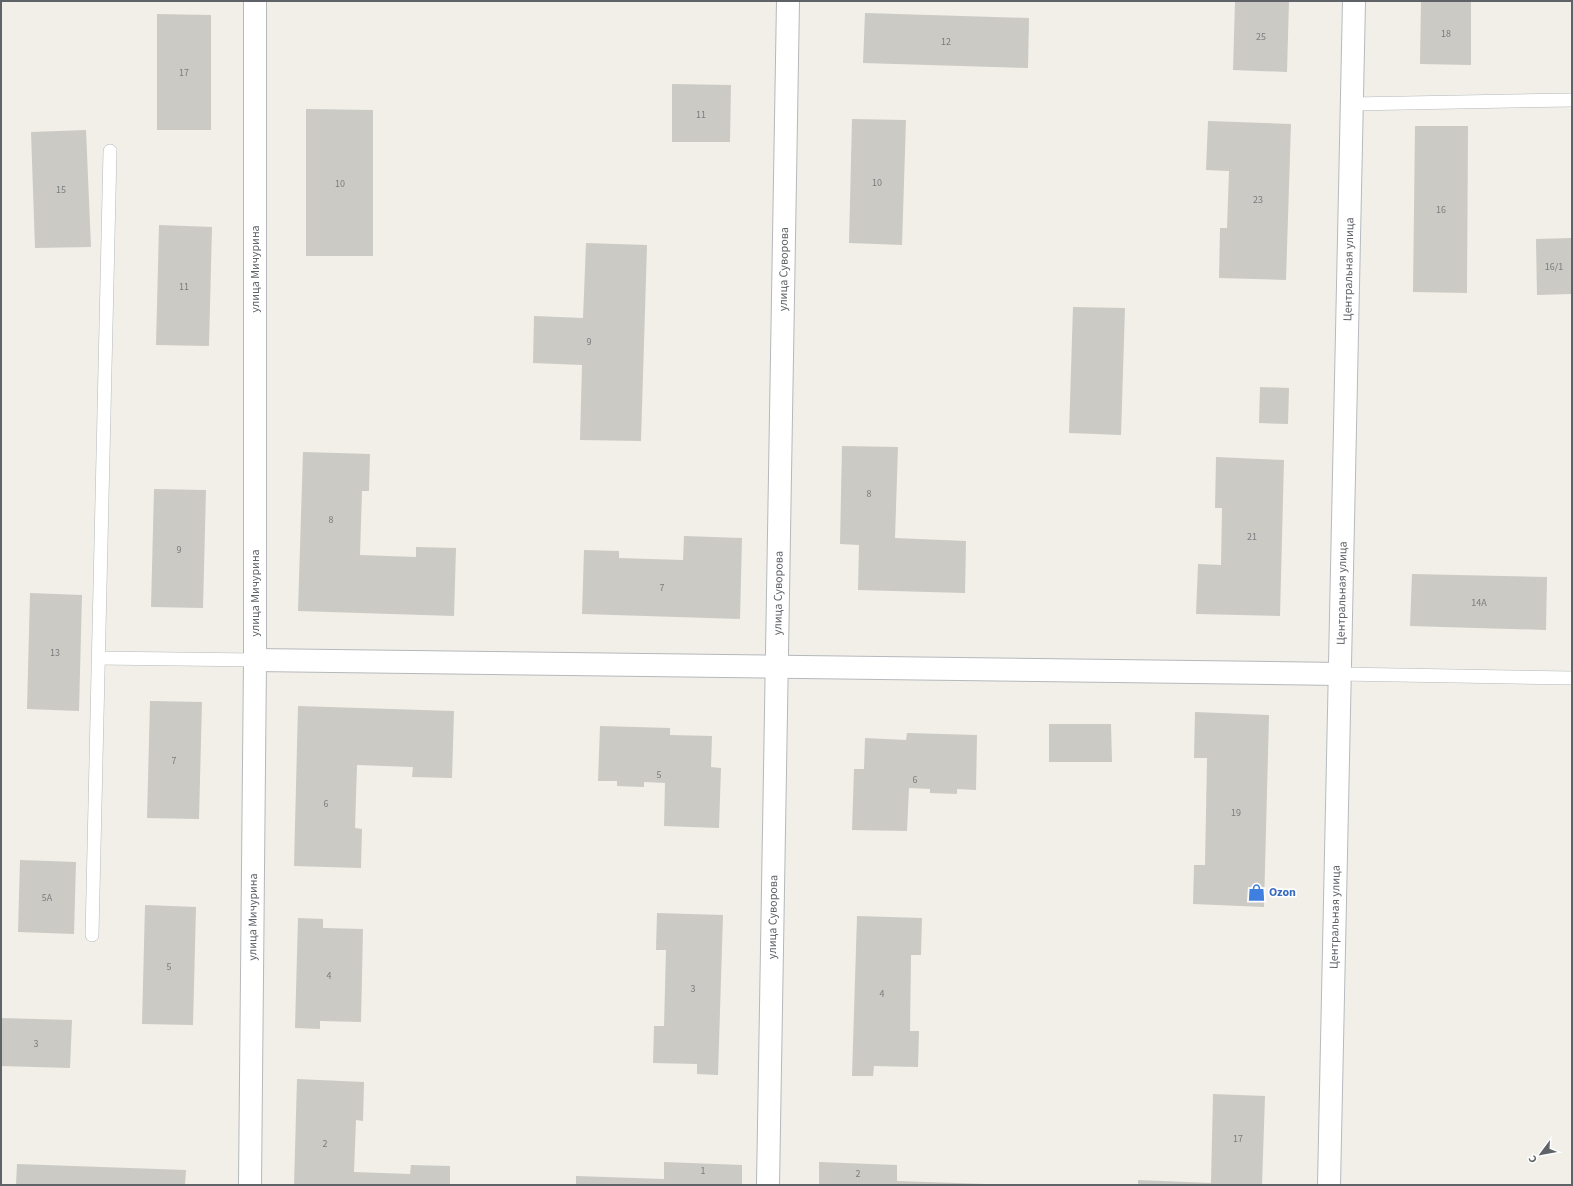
<svg xmlns="http://www.w3.org/2000/svg" width="1573" height="1186" font-family="'Source Sans 3',sans-serif">
<style>
.building{fill:#cccac5}
.lines{fill:none;stroke-linecap:round;stroke-linejoin:round}
.service-casing{stroke:#b5b8bc;stroke-width:14}
.minor-casing{stroke:#b5b8bc;stroke-width:24}
.secondary-casing{stroke:#b6babf;stroke-width:24}
.service{stroke:#fff;stroke-width:13}
.minor{stroke:#fff;stroke-width:22}
.secondary{stroke:#fff;stroke-width:22}
.labels{text-anchor:middle;stroke-width:3.5;stroke-linejoin:round;paint-order:stroke}
.number-label{font-size:10px;fill:#7a7d7f}
.street-label{font-size:12px;fill:#5f6368;stroke:#fff}
.shop-label{font-size:12px;font-weight:bold;fill:#366cbe;stroke:#fff;text-anchor:start}
</style>
<rect width="100%" height="100%" fill="#f1efe8"/>
<g class="building">
<path d="M1235,1H1289L1287,72L1233,70Z"/>
<path d="M1421,1H1471V65L1420,64Z"/>
<path d="M865,13L1029,18L1028,68L863,63Z"/>
<path d="M157,14L211,15V130H157Z"/>
<path d="M672,84L731,85L730,142H672Z"/>
<path d="M306,109L373,110V256H306Z"/>
<path d="M852,119L906,120L902,245L849,243Z"/>
<path d="M1208,121L1291,124L1286,280L1219,278L1220,228H1227L1229,171L1206,170Z"/>
<path d="M1415,126H1468L1467,293L1413,292Z"/>
<path d="M86,130L91,247L35,248L31,132Z"/>
<path d="M159,225L212,227L209,346L156,345Z"/>
<path d="M1572,238V294L1537,295L1536,239Z"/>
<path d="M586,243L647,245L641,441L580,440L582,365L533,363L534,316L583,318Z"/>
<path d="M1073,307L1125,308L1121,435L1069,433Z"/>
<path d="M1260,387L1289,388L1288,424L1259,423Z"/>
<path d="M842,446L898,447L895,538L966,541L965,593L858,590L859,545L840,544Z"/>
<path d="M303,452L370,454L369,491H362L360,555L416,557V547L456,548L454,616L298,611Z"/>
<path d="M1216,457L1284,460L1280,616L1196,614L1198,564L1221,565L1222,508H1215Z"/>
<path d="M154,489L206,490L203,608L151,607Z"/>
<path d="M684,536L742,538L740,619L582,614L584,550L619,551V558L683,560Z"/>
<path d="M1412,574L1547,577L1546,630L1410,626Z"/>
<path d="M30,593L82,595L79,711L27,709Z"/>
<path d="M150,701L202,702L199,819L147,818Z"/>
<path d="M298,706L454,711L452,778L412,777L413,767L357,765L355,828L362,829L361,868L294,866Z"/>
<path d="M1195,712L1269,715L1264,907L1193,904L1194,865H1205L1207,758H1194Z"/>
<path d="M1049,724H1111L1112,762H1049Z"/>
<path d="M600,726L670,728V735L712,736L711,767L721,768L719,828L664,826L665,783L644,782V787L617,786V781H598Z"/>
<path d="M907,733L977,735L976,790L957,789V794L930,793V789L909,788L907,831L852,830L854,769H864L865,738L906,740Z"/>
<path d="M20,860L76,862L74,934L18,932Z"/>
<path d="M145,905L196,907L193,1025L142,1024Z"/>
<path d="M657,913L723,915L718,1075L697,1074V1064L653,1063L654,1026H664L666,950H656Z"/>
<path d="M857,916L922,918L921,955H911L910,1031H919L918,1067L874,1066L873,1076H852Z"/>
<path d="M298,918L323,919V928L363,929L361,1022L320,1021V1029L295,1028Z"/>
<path d="M1,1018L72,1020L70,1068L1,1066Z"/>
<path d="M297,1079L364,1082L363,1121L356,1120L354,1172L410,1174L411,1165L450,1166V1185H294Z"/>
<path d="M1213,1094L1265,1096L1262,1185H1138V1180L1211,1183Z"/>
<path d="M664,1162L742,1165V1185H576V1176L664,1179Z"/>
<path d="M819,1162L897,1165V1181L986,1184V1185H819Z"/>
<path d="M17,1164L186,1170L185,1185H16Z"/>
</g>
<g class="lines">
<defs>
<g id="service">
<path d="M1352,104L1572,100"/>
<path d="M99,658L255,660"/>
<path d="M1340,674L1572,678"/>
<path d="M92,935L110,151"/>
</g>
<g id="minor">
<path d="M255,660L1340,674"/>
<path id="s1" d="M250,1185L255,660V1"/>
<path id="s2" d="M768,1185L788,1"/>
</g>
<g id="secondary">
<path id="s3" d="M1329,1185L1354,1"/>
</g>
</defs>
<use href="#service" class="service-casing"/>
<use href="#minor" class="minor-casing"/>
<use href="#secondary" class="secondary-casing"/>
<use href="#service" class="service"/>
<use href="#minor" class="minor"/>
<use href="#secondary" class="secondary"/>
</g>
<defs>
<symbol id="shop-bare" viewBox="-9 -9 18 18"><path d="M-5-2.5h2.3a2.7 3.5 0 0 1 5.4 0H5L5.5 6h-11ZM-1.5-2.5h3a1.5 2.3 0 0 0-3 0Z" fill="#3f7fe0" stroke="#fff" stroke-width="2.5" paint-order="stroke"/></symbol>
</defs>
<g fill-rule="evenodd">
<use href="#shop-bare" x="1244" y="880" width="25" height="25"/>
</g>
<g class="labels">
<g class="number-label">
<text x="1446" y="37">18</text>
<text x="1261" y="40">25</text>
<text x="946" y="45">12</text>
<text x="184" y="76">17</text>
<text x="701" y="118">11</text>
<text x="877" y="186">10</text>
<text x="340" y="187">10</text>
<text x="61" y="193">15</text>
<text x="1258" y="203">23</text>
<text x="1441" y="213">16</text>
<text x="1554" y="270">16/1</text>
<text x="184" y="290">11</text>
<text x="589" y="345">9</text>
<text x="869" y="497">8</text>
<text x="331" y="523">8</text>
<text x="1252" y="540">21</text>
<text x="179" y="553">9</text>
<text x="662" y="591">7</text>
<text x="1479" y="606">14А</text>
<text x="55" y="656">13</text>
<text x="174" y="764">7</text>
<text x="659" y="778">5</text>
<text x="915" y="783">6</text>
<text x="326" y="807">6</text>
<text x="1236" y="816">19</text>
<text x="47" y="901">5А</text>
<text x="169" y="970">5</text>
<text x="329" y="979">4</text>
<text x="693" y="992">3</text>
<text x="882" y="997">4</text>
<text x="36" y="1047">3</text>
<text x="1238" y="1142">17</text>
<text x="325" y="1147">2</text>
<text x="703" y="1174">1</text>
<text x="858" y="1177">2</text>
</g>
<g class="street-label">
<text transform="translate(255 269) rotate(-90)" y="4">улица Мичурина</text>
<text dy="4" stroke="none"><textPath href="#s2" startOffset="916">улица Суворова</textPath></text>
<text dy="4" stroke="none"><textPath href="#s3" startOffset="916">Центральная улица</textPath></text>
<text transform="translate(255 593) rotate(-90)" y="4">улица Мичурина</text>
<text dy="4" stroke="none"><textPath href="#s2" startOffset="592">улица Суворова</textPath></text>
<text dy="4" stroke="none"><textPath href="#s3" startOffset="592">Центральная улица</textPath></text>
<text dy="4" stroke="none"><textPath href="#s1" startOffset="268">улица Мичурина</textPath></text>
<text dy="4" stroke="none"><textPath href="#s2" startOffset="268">улица Суворова</textPath></text>
<text dy="4" stroke="none"><textPath href="#s3" startOffset="268">Центральная улица</textPath></text>
</g>
<g class="shop-label">
<text x="1269" y="896">Ozon</text>
</g>
</g>
<rect width="1573" height="1186" fill="none" stroke="#5f6368" stroke-width="4"/>
<g transform="translate(1541 1154) rotate(238)" stroke="#ffffff" stroke-width="3" paint-order="stroke">
<path d="M0-3L7 15L0 10L-7 15Z" fill="#5f6368"/>
<text y="-6" font-size="11" font-weight="bold" text-anchor="middle" fill="#5f6368">С</text>
</g>
</svg>
